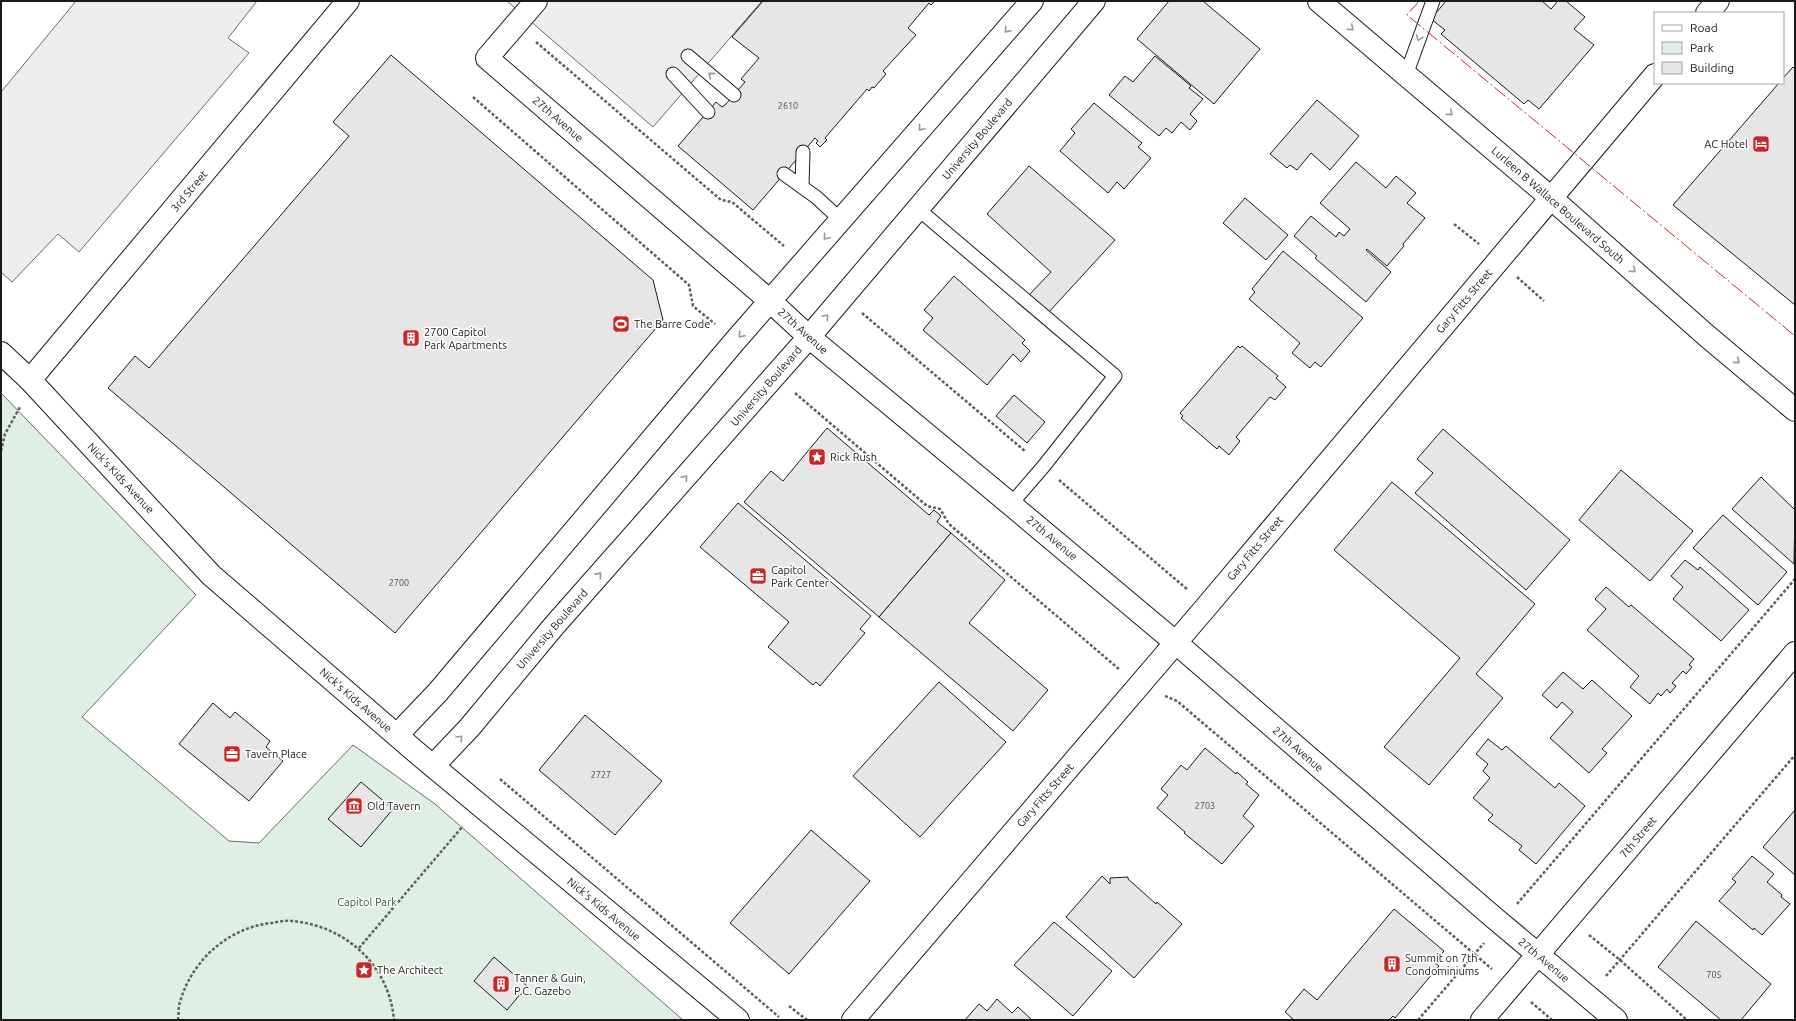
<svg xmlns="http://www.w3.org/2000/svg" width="1796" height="1021" font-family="Ubuntu,sans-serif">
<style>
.green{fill:#e0efe3;stroke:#6a6a6a}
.parking{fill:#ededed;stroke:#6a6a6a}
.building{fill:#e6e6e6;stroke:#1a1a1a}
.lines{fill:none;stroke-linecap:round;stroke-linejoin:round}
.lane-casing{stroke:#1a1a1a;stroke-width:15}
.street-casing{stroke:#1a1a1a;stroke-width:24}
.highway-casing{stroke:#1a1a1a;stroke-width:24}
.path{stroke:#5f5f5f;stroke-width:2.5;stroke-dasharray:3 2;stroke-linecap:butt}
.lane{stroke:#fff;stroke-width:13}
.street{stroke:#fff;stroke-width:22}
.highway{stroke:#fff;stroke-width:22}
.power{stroke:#c62828;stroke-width:1;stroke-dasharray:14 3 2 3;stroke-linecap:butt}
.oneway{stroke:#989898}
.labels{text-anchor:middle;stroke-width:3;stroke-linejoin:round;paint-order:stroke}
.number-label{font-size:9px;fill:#4d4d4d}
.street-label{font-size:11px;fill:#1a1a1a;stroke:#fff}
.poi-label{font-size:11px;fill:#1a1a1a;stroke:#fff;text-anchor:start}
.park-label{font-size:11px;fill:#2b5a34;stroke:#fff}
</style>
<rect width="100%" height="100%" fill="#fff"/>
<path class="green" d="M1,393L196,595L82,717L229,841L259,843L353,745L435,804L683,1020H1Z"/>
<g class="parking">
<path d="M76,1H257L228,38L249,53L79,252L58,234L12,282L1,272V92Z"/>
<path d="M507,1H762L653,127Z"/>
</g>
<g class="building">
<path d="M763,1H935L931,5L929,3L908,28L916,35L883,71L886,74L874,88L872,87L869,91L867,89L825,138L827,140L820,147L816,143L818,141L815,138L753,210L678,146L716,102L722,107L725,105L745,82L741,79L759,58L732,37Z"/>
<path d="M1169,1H1203L1260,49L1214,104L1137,39Z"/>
<path d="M1446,1H1542L1551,9L1558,1H1566L1585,17L1574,29L1594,45L1539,109L1528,100L1524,104L1441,34L1445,30L1431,19Z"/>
<path d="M391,55L653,280L663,320L395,633L108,388L135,356L149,368L349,136L333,122Z"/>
<path d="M1155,56L1191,86L1189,88L1203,99L1190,114L1197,121L1190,130L1181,122L1172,133L1166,128L1159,136L1109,95L1125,76L1133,82Z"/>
<path d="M1793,67L1795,69V305L1673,205L1779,83H1783V78Z"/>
<path d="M1317,100L1359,136L1330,170L1311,153L1297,170L1290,165L1287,168L1270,154Z"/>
<path d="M1094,103L1142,143L1138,147L1151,158L1124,189L1117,182L1108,193L1060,151L1075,133L1071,129Z"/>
<path d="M1356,162L1386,188L1396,176L1416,193L1407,203L1425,218L1403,244L1404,246L1387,266L1367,249L1366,250L1391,272L1366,302L1315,258L1317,256L1294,236L1311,216L1336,237L1339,232L1344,236L1350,229L1320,203Z"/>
<path d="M1029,166L1115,240L1048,313L1028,296L1051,272L987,214Z"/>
<path d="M1245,198L1288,235L1266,260L1223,223Z"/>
<path d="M1283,251L1363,318L1321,367L1315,362L1310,368L1292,353L1300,343L1249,299L1255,292L1252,289Z"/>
<path d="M954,276L1025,340L1022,343L1030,351L1021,362L1013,354L987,385L923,330L933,318L924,310Z"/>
<path d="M1238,346L1240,348L1242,346L1278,376L1276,378L1286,387L1275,400L1270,397L1236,437L1240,441L1229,455L1219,446L1217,449L1181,418L1183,416L1180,413Z"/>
<path d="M1014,395L1045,422L1027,443L996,416Z"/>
<path d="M827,428L929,515L934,510L941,516L937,522L951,533L879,617L744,502L771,471L783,481Z"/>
<path d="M1443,429L1570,540L1526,590L1415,493L1433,473L1417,459Z"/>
<path d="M1621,470L1693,531L1650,581L1579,520Z"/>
<path d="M1761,477L1795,510L1794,564L1732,509Z"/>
<path d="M1392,482L1535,604L1476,674L1503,698L1429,785L1384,747L1460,658L1334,550Z"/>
<path d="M738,503L871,616L860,629L865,633L820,686L816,682L813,685L768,647L789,622L700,547Z"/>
<path d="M1723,515L1787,572L1758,605L1693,548Z"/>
<path d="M951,533L1005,580L969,623L1048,690L1013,731L879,617Z"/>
<path d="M1685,560L1698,570L1700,567L1749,610L1721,641L1673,599L1683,587L1671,576Z"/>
<path d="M1606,587L1629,607L1631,605L1694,659L1689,665L1692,667L1686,674L1683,671L1672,683L1676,686L1670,693L1667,689L1661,696L1658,693L1650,704L1630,687L1639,676L1587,630L1606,609L1595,599Z"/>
<path d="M1563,672L1583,689L1592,680L1632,716L1602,749L1607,753L1589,773L1550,738L1573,712L1562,702L1557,708L1542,695Z"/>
<path d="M939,682L1006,742L920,837L853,776Z"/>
<path d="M213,703L230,718L235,712L270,741L266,747L283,761L249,801L179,744Z"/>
<path d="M585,715L662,781L615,835L539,770Z"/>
<path d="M1488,739L1502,750L1506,746L1555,788L1559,783L1585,806L1536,864L1519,850L1522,846L1488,820L1493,815L1473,798L1490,778L1483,771L1488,764L1476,754Z"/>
<path d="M1205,748L1236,774L1237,772L1248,782L1246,784L1259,795L1243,816L1254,826L1222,864L1184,833L1185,832L1157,808L1168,795L1161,789L1181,765L1187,770Z"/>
<path d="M361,782L393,809L361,847L328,819Z"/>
<path d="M1795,810V875L1763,847Z"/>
<path d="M811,830L870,881L789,974L730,923Z"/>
<path d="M1752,856L1774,874L1767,882L1782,895L1781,897L1790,904L1762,935L1754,928L1753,930L1719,901L1736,882L1732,879Z"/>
<path d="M1102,876L1110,884V878L1128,877V879L1156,904L1157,902L1182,924L1134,978L1066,917Z"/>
<path d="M1394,909L1444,951L1434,962L1439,966L1395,1018L1393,1016L1389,1020H1294L1285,1012L1304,989L1317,1000Z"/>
<path d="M1696,921L1771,984L1741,1020H1721L1658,967Z"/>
<path d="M1054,922L1112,971L1073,1016L1014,965Z"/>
<path d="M494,957L527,986L507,1010L474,981Z"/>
<path d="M997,999L1012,1013L1018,1007L1032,1020H965L979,1004L987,1011Z"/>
</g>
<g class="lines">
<defs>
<g id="lane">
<path d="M688,56L734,95"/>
<path d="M673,74L708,112"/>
<path d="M1406,75L1433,1"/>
<path d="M784,174L816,197L841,220"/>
<path d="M802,186L803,152"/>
<path d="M918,209L1115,376L1043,467L1011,504"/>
</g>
<g id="street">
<path d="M536,1L487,58L770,301L809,337L990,487L1175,642L1492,916L1616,1020"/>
<path d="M1707,13L1718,1"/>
<path d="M1,353L30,380L211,575L416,752L738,1020"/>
<path d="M30,380L348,1"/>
<path d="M397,735L438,692L735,341L1032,1"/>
<path d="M433,766L470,727L553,627L809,337L1094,1"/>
<path d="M853,1020L1207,606L1655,75"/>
<path d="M1482,1020L1795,653"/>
</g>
<path id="highway" d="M1319,1L1551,198L1707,336L1795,410"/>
</defs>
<use href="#lane" class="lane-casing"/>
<use href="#street" class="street-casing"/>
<use href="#highway" class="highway-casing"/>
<g class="path">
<path d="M536,42L721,200L732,202L784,246"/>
<path d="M473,97L689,285L693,306L715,324"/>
<path d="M1454,224L1479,244"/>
<path d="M1517,277L1544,301"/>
<path d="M862,313L1026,452"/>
<path d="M795,393L927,506L940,509L949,524L1120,670"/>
<path d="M1,451L5,434L20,407"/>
<path d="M1059,480L1188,590"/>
<path d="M1165,696L1177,701L1492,969"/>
<path d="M500,779L779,1017"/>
<path d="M1517,904L1795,579"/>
<path d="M1589,935L1620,960L1687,1020"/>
<path d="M359,948L463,826"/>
<path d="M1606,976L1795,755"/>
<path d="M1531,1002L1552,1020"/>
<path d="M789,1006L807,1020"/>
<path d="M178,1020C179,1014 178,1007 180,1002C192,960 228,928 271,923C278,922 286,920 292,921C346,926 389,965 394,1020"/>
<path d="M1418,1020L1484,943"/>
</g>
<use href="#lane" class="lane"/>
<use href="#street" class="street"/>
<use href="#highway" class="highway"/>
<path class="power" d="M1419,1L1407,15L1795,336"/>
</g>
<defs><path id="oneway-chevron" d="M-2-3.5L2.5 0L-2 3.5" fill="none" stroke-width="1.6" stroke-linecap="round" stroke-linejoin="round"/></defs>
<g class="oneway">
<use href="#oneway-chevron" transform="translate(1351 28) rotate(40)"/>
<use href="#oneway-chevron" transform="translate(1007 30) rotate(131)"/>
<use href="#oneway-chevron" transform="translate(1419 38) rotate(110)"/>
<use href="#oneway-chevron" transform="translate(711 75) rotate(-139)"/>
<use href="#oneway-chevron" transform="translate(1450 113) rotate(40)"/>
<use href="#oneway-chevron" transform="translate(921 128) rotate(131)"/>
<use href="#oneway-chevron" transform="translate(826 237) rotate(131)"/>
<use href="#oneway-chevron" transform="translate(1633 270) rotate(42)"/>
<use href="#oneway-chevron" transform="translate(826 317) rotate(-50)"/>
<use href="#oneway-chevron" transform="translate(741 335) rotate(131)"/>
<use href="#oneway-chevron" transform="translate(1737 361) rotate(40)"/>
<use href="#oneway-chevron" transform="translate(685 478) rotate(-49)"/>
<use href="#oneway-chevron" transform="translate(599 575) rotate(-48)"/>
<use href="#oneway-chevron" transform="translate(460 738) rotate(-47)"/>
</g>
<defs>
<symbol id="hotel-square" viewBox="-11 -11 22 22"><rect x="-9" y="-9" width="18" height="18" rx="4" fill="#c62828" stroke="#fff"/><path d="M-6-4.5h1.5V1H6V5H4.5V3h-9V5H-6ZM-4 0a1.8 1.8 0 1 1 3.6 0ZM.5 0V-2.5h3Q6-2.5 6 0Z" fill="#fff"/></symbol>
<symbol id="stadium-square" viewBox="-11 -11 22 22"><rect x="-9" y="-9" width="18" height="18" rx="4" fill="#c62828" stroke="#fff"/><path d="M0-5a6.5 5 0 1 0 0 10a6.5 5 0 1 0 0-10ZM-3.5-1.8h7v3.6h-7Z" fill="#fff"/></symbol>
<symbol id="building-square" viewBox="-11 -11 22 22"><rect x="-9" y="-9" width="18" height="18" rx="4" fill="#c62828" stroke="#fff"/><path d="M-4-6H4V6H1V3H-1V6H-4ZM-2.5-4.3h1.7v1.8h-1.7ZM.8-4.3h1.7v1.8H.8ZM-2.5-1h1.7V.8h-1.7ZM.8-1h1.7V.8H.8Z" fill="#fff"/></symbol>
<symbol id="sight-square" viewBox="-11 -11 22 22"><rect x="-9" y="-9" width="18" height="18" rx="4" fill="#c62828" stroke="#fff"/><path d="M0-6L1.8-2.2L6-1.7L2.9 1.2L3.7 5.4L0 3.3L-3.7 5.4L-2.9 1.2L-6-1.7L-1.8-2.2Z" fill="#fff"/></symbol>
<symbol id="office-square" viewBox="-11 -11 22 22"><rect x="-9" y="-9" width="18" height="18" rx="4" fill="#c62828" stroke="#fff"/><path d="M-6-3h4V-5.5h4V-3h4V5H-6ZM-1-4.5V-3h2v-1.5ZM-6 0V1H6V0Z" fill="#fff"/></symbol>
<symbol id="museum-square" viewBox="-11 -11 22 22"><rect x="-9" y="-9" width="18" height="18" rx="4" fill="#c62828" stroke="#fff"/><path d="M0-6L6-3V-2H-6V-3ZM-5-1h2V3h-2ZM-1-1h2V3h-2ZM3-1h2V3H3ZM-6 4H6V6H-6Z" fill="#fff"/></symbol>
</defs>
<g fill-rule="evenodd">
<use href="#hotel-square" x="1751" y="134" width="20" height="20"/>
<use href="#stadium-square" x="611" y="314" width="20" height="20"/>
<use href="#building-square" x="401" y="328" width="20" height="20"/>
<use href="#sight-square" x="807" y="447" width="20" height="20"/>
<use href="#office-square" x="748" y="566" width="20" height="20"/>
<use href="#office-square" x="222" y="744" width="20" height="20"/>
<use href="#museum-square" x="344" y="796" width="20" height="20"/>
<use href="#building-square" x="1382" y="954" width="20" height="20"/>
<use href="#sight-square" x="354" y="960" width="20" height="20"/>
<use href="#building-square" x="491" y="974" width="20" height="20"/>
</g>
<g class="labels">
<g class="number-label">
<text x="788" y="109">2610</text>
<text x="399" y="586">2700</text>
<text x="601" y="778">2727</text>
<text x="1205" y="809">2703</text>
<text x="1714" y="978">705</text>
</g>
<g class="street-label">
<text transform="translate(558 119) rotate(41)" y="4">27th Avenue</text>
<text transform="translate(977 139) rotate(-50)" y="4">University Boulevard</text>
<text transform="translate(189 191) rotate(-50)" y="4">3rd Street</text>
<text transform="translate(1558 205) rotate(41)" y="4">Lurleen B Wallace Boulevard South</text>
<text transform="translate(1464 301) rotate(-50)" y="4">Gary Fitts Street</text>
<text transform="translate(803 331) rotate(42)" y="4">27th Avenue</text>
<text transform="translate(766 386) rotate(-49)" y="4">University Boulevard</text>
<text transform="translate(121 478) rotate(47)" y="4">Nick's Kids Avenue</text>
<text transform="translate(1052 538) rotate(40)" y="4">27th Avenue</text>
<text transform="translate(1255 548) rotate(-50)" y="4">Gary Fitts Street</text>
<text transform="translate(552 629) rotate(-49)" y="4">University Boulevard</text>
<text transform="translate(356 700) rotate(41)" y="4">Nick's Kids Avenue</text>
<text transform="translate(1298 749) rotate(41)" y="4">27th Avenue</text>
<text transform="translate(1045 795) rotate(-49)" y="4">Gary Fitts Street</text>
<text transform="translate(1638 837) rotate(-50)" y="4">7th Street</text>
<text transform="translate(604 909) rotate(40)" y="4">Nick's Kids Avenue</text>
<text transform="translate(1544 960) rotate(40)" y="4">27th Avenue</text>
</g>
<g class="poi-label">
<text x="1748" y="148" text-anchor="end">AC Hotel</text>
<text x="634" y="328">The Barre Code</text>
<text x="424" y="336">2700 Capitol<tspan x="424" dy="13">Park Apartments</tspan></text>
<text x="830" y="461">Rick Rush</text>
<text x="771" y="574">Capitol<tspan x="771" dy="13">Park Center</tspan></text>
<text x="245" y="758">Tavern Place</text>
<text x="367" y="810">Old Tavern</text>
<text x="1405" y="962">Summit on 7th<tspan x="1405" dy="13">Condominiums</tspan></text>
<text x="377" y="974">The Architect</text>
<text x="514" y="982">Tanner &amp; Guin,<tspan x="514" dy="13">P.C. Gazebo</tspan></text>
</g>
<g class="park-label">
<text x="367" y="906">Capitol Park</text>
</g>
</g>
<rect width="1796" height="1021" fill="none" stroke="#1a1a1a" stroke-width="4"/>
<rect x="1654" y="12" width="130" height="72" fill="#ffffff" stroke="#a3a3a3"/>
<rect x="1662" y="25" width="20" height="6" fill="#ffffff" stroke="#a3a3a3"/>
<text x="1690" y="32" font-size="12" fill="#1a1a1a">Road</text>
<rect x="1662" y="42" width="20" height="12" fill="#e0efe3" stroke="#a3a3a3"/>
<text x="1690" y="52" font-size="12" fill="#1a1a1a">Park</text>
<rect x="1662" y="62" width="20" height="12" fill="#e6e6e6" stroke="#a3a3a3"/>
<text x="1690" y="72" font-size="12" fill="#1a1a1a">Building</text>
</svg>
